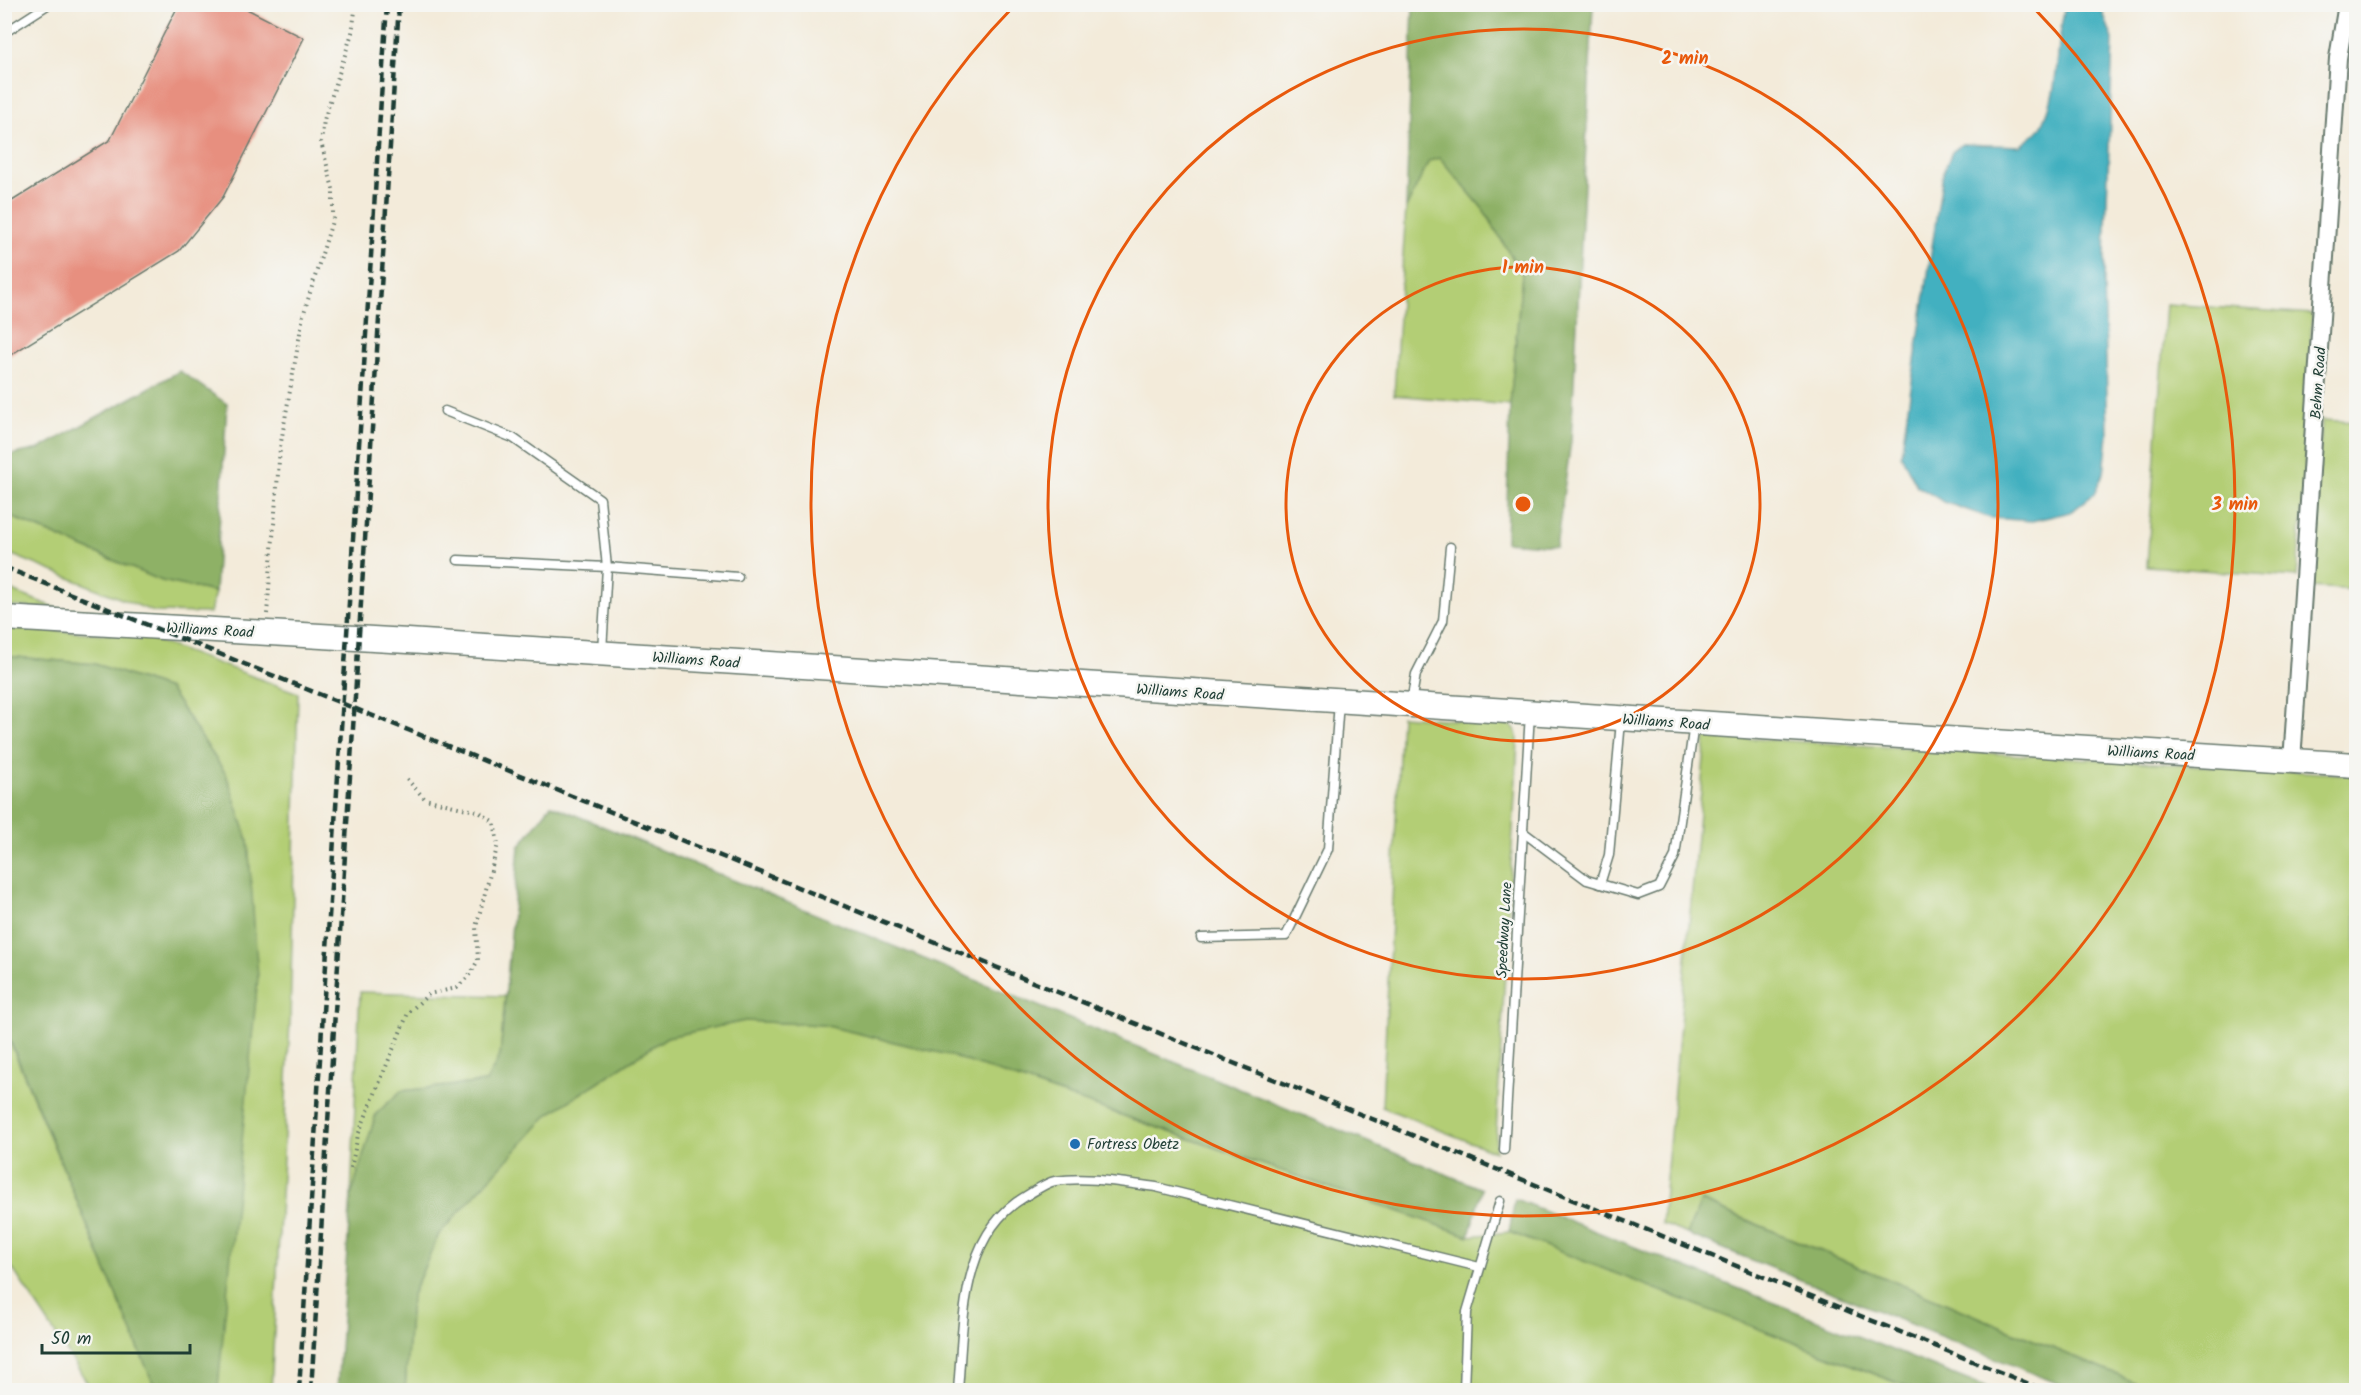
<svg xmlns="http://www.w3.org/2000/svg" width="2361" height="1395" font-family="Kalam,sans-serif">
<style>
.green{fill:#b3ce74;stroke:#698654;stroke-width:1.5}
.forest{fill:#8eb166;stroke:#56774d;stroke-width:1.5}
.water{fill:#43b0c0;stroke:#31767a;stroke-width:1.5}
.building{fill:#e78f7f}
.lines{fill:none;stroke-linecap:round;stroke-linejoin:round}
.service-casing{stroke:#697a6e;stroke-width:11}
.minor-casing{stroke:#697a6e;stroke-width:20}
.secondary-casing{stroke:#697a6e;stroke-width:27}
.path{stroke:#697a6e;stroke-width:4;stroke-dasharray:1.5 4.5;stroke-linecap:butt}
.service{stroke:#fff;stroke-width:8}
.minor{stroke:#fff;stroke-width:16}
.secondary{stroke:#fff;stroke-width:24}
.rail{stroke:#1f3d34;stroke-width:4.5;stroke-dasharray:9 4.5;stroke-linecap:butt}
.ring{fill:none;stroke:#e8590c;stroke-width:3}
.poi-dot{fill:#1f6fb2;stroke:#f6f6f2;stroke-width:2}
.labels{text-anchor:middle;stroke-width:5;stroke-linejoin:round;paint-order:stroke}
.street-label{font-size:15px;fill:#1f3d34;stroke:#f6f6f2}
.poi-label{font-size:15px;fill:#1f3d34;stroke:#f6f6f2;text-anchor:start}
.centre{fill:#e8590c;stroke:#f6f6f2;stroke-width:3}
.ring-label{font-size:18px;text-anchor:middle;font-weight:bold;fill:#e8590c;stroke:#f6f6f2;stroke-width:5;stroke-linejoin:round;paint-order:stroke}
</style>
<rect width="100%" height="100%" fill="#f6f6f2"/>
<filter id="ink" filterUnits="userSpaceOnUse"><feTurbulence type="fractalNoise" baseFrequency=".0167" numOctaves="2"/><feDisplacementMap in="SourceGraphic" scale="12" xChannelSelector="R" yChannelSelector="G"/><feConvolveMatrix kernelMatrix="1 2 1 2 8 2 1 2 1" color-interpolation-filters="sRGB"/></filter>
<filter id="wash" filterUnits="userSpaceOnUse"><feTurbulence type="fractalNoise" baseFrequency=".008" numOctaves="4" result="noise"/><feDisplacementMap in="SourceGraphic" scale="24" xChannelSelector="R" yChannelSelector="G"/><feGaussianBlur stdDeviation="1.35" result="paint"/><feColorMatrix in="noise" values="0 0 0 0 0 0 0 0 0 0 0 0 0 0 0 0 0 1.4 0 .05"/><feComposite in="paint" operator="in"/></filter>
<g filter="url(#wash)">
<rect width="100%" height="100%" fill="#f3ebda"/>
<g class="green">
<path d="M1440,158L1483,209L1522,274L1510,405L1394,395L1406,208L1429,161Z"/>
<path d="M2166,304L2312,314L2308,419L2297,577L2147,566Z"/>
<path d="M2322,420L2356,422V590L2310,587Z"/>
<path d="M4,514L162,581L215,592L210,613L154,612L5,552Z"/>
<path d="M5,588L58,609L5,606Z"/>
<path d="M4,628L143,636L298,693L290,1021L271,1390H200L218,1386L248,840L226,774L169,689L95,664L5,656Z"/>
<path d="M1401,716L1508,724L1515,729L1518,740L1495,1152L1382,1107Z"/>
<path d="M1706,736L2356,775V1390H2153L1702,1201L1687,1234L1662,1224Z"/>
<path d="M360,992L505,996L500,1056L486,1082L401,1091L376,1114L351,1196Z"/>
<path d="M745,1021L823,1025L949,1055L1469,1236L1509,1232L1916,1390H405L411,1297L439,1234L549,1114L667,1037Z"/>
<path d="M4,1028L156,1390H92L5,1257Z"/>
</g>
<g class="forest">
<path d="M1413,5H1593L1571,441L1556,546L1506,542L1510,405L1522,274L1483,209L1440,158L1429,161L1406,208Z"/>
<path d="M180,371L227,404L215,592L162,581L5,514V456L39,449Z"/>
<path d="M4,656L95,664L169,689L226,774L248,840L258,977L218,1387L200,1390H156L5,1028Z"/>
<path d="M551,805L1482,1189L1469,1236L949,1055L823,1025L745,1021L667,1037L549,1114L439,1234L411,1297L405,1390H337L351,1196L376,1114L401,1091L486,1082L500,1056L519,847Z"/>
<path d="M1515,1199L1992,1390H1916L1509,1232Z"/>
<path d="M1701,1201L2153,1390H2074L1687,1234Z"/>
</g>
<path class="water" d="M2073,5H2092L2102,11L2113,39L2104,281L2108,435L2104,473L2094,494L2071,512L2032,521L1990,518L1944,502L1917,486L1901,455L1943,173L1952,152L1962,144L2020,146C2026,141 2037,134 2041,127C2061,90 2055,46 2065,7Z"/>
<g id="blocks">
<path class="building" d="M179,4H237L304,38L223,197L179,251L4,359V206L110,140Z"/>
</g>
</g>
<g filter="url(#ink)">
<use href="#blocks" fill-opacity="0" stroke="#697a6e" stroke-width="1.5"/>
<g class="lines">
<defs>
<g id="service">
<path d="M4,33L49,4"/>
<path d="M445,411L513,438L600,499L607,567L738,577"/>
<path d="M458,560L607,567L602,651"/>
<path d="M1411,703L1416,674L1443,621L1450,547"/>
<path d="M1523,832L1587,880L1638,895L1659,887L1675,856L1694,724"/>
<path d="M1600,884L1609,855L1621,721"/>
<path d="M1201,938L1286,936L1328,849L1339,702"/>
<path d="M1504,1150L1530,713"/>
<path d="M958,1390C964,1323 959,1235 1026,1196C1035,1191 1045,1183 1055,1181C1088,1176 1123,1183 1156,1187L1479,1267"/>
<path d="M1464,1390L1467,1312L1500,1201"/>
</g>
<path id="minor" d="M2292,762L2338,58L2347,4"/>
<path id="secondary" d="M4,618L408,641L2356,765"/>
</defs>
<use href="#service" class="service-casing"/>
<use href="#minor" class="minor-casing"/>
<use href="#secondary" class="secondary-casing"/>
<g class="path">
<path d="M267,614L280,448L303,316L333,218V189L321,142L324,120L352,33L356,4"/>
<path d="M351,1168L358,1135L408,1013L429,994L457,988L471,973L478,960L476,927L498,844L494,822L479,812L425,799L405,777"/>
</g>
<use href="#service" class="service"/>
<use href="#minor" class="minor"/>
<use href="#secondary" class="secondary"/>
<g class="rail">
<path d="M4,567L2044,1390"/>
<path d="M299,1390L387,4"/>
<path d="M311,1390L399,4"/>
</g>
</g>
</g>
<g class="ring">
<circle cx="1523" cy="504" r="237"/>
<circle cx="1523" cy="504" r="475"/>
<path d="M2031 5A712 712 0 1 1 1015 5"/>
</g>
<circle class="poi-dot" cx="1075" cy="1144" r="6"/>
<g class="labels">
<g class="street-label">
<text transform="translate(2318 383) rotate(-86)" y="5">Behm Road</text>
<text transform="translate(210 630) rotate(3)" y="5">Williams Road</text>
<text transform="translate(696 660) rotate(4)" y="5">Williams Road</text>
<text transform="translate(1180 692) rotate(4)" y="5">Williams Road</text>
<text transform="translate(1666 722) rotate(4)" y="5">Williams Road</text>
<text transform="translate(2151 753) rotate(3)" y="5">Williams Road</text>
<text transform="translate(1504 930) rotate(-87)" y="5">Speedway Lane</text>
</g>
<g class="poi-label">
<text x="1087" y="1149">Fortress Obetz</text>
</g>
</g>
<circle cx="1523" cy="504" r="9" class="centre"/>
<g class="ring-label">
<text x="1685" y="64">2 min</text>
<text x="1523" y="273">1 min</text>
<text x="2235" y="510">3 min</text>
</g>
<rect width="2361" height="1395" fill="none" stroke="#f6f6f2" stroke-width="24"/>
<path d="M42 1344v9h148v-9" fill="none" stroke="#1f3d34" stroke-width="3"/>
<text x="51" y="1344" font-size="18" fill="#1f3d34" stroke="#f6f6f2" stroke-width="4.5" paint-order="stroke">50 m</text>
</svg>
